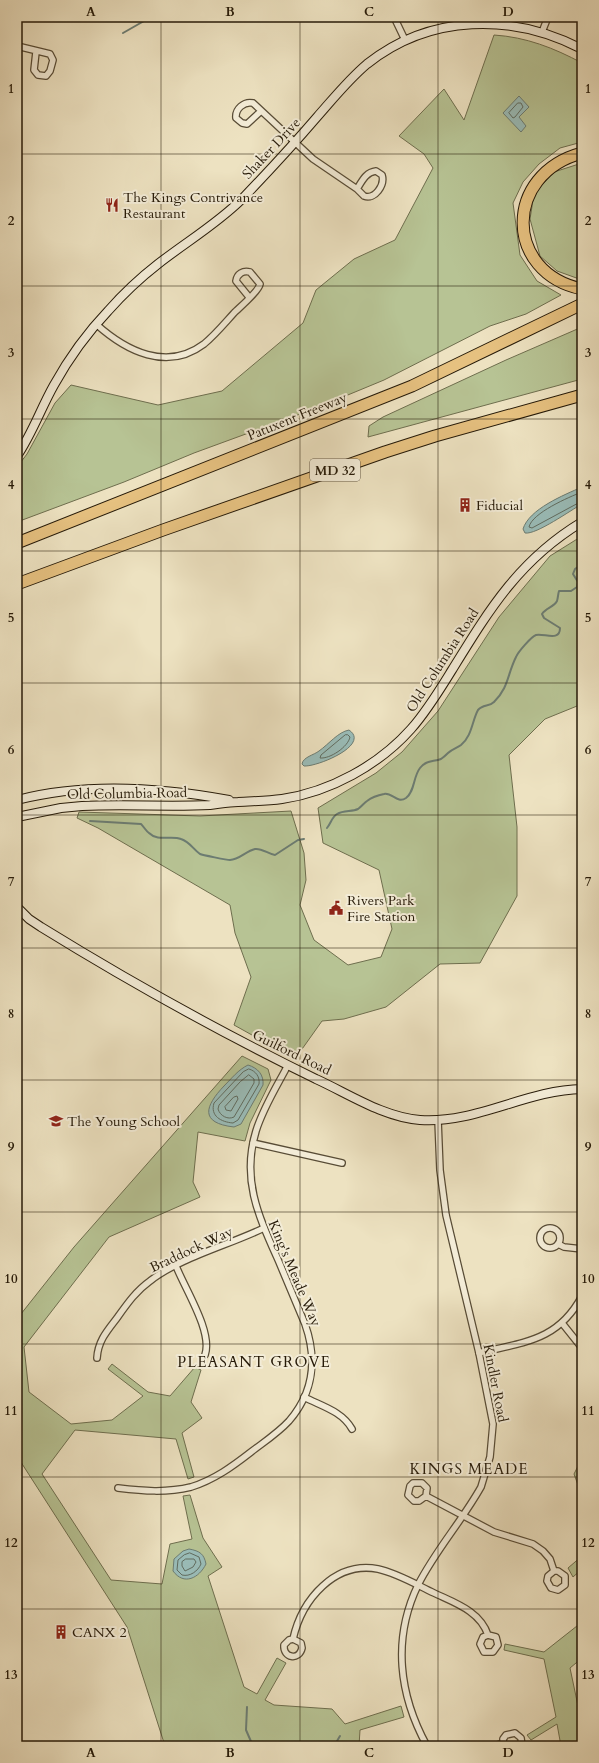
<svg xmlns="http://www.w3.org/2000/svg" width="599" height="1763" font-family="Cardo,serif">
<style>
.green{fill:#b7c394;stroke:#6e6e4e}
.water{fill:#9abdb9;stroke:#6c7c72}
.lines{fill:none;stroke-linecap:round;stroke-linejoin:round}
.shore{stroke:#606c60;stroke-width:1}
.stream{stroke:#6c7c72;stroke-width:2}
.street-casing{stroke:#584c36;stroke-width:8}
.secondary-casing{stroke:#261a08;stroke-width:10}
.highway-casing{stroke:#261a08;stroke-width:13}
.street{stroke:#f3ecd7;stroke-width:5.5}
.secondary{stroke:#f3ecd7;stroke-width:8}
.highway{stroke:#e6c180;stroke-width:11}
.grid{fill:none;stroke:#261a08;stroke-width:1;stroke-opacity:0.55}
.labels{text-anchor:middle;stroke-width:4;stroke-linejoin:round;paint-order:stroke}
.shield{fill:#f3ecd7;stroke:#645946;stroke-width:1}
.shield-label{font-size:13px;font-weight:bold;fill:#261a08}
.street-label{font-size:14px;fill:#261a08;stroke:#f3ecd7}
.poi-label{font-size:14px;fill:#261a08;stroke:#f3ecd7;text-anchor:start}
.neighbourhood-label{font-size:15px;letter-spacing:1px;fill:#261a08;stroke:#f3ecd7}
.neatline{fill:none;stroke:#261a08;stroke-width:1.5}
.grid-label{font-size:13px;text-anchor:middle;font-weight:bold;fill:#261a08}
</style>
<rect width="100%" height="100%" fill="#ede2c1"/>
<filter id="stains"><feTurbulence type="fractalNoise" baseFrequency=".005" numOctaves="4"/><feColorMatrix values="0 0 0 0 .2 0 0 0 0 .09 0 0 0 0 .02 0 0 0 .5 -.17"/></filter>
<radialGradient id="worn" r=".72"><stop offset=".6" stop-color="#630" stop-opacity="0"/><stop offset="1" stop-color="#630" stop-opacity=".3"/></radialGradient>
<g class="green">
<path d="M494,35C526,37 554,48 582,63V142L560,148L539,164L523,182L513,203L520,255L537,281L561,295L526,314L490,326L384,380L314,409L194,453L124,482L17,522V467L27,454L55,403L71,385L158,405L222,391L303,323L316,290L354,259L395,240L433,168L424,154L399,136L444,89L464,120Z"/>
<path d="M582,163V280L557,271L540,256L530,219L534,194L554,172Z"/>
<path d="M582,327V379L368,437L369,426L383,417L506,360Z"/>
<path d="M582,536V704L545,719L509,755L517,827V896L480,963L440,964L386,1007L344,1019L322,1021L295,1059L234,1025L251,977L235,933L230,905L98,828L77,818L79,812L200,816L291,811L304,853L306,880L300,905L314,940L348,965L381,957L392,929L379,870L323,843L318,808L376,773L402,752L438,711L499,617L550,556Z"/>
<path d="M242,1056L268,1069L271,1080L250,1123L245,1141L198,1132L193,1182L200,1197L109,1237L24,1347L29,1392L71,1424L112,1420L143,1396L108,1369L112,1364L148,1392L170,1396L195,1367L201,1370L191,1402L202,1418L182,1433L194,1477L188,1479L176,1439L75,1430L42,1474L111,1580L162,1584L170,1544L192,1539L183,1496L190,1495L203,1538L222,1567L208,1576L244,1687L257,1694L277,1658L286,1663L265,1700L274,1705L332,1709L345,1724L401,1706L404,1717L360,1730L359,1746H165L127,1627L17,1456V1319L74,1247Z"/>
<path d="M580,1462L582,1465V1496L574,1474Z"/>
<path d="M582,1556V1569L573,1577L568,1568Z"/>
<path d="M582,1622V1658L570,1668L582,1725V1746H561L557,1724L531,1740L527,1735L556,1717L544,1659L504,1650L505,1644L544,1652Z"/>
</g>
<g class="water">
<path d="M519,96L529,107L519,117L526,126L521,132L503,113Z"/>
<path d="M582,487V504C571,510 536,535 525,533L523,529C529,509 564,495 582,487Z"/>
<path d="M349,730C371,745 317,767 304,766L302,764C303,757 314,755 319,751C329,744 338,732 349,730Z"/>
<path d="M248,1065C258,1068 264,1075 263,1085L241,1124L234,1127C199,1123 205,1106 224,1086C232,1078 238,1070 248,1065Z"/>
<path d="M189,1549C200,1551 204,1554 206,1564C199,1578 184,1586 173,1571L174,1559L183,1551Z"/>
</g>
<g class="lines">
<g class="shore">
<path d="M518,103H521L523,107L515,117L513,118L509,113Z"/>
<path d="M582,492C569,497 532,513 529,527L532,528L582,501"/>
<path d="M348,735L350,737C348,747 330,759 320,758L321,755L345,735Z"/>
<path d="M249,1069C256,1071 260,1077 259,1084L238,1120L233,1123C221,1122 210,1116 214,1103L243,1072Z"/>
<path d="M249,1075L254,1079V1083L234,1117C228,1120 220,1116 218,1109L219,1105L240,1082Z"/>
<path d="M234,1097L237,1096L238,1099L231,1111L226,1110L225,1107Z"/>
<path d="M190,1553L199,1557L201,1564C198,1571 190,1577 182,1575L177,1570L178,1560L184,1555Z"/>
<path d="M186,1559H194L196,1562L193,1567L185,1571L182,1566V1562Z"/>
</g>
<g class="stream">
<path d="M123,33L151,17"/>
<path d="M90,821L141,824C144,827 146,831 149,833C158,842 171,835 181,839C190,842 193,849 200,854C202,855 227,860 230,860C239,860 246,851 255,849C262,848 268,854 275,855L298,840L304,839"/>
<path d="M327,828C331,823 332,817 337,814C344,810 352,812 358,809C361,807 364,803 367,801C371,798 379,795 384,794C392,792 397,804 406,798C415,791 413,777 420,768C426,760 433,762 441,759C444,757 446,755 448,753C452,749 457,748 461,745C472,736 472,721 478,710C483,704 489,707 494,702C509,687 507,675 516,657C518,652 531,637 536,635C544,633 560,642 560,628L544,618L542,614C546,608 554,607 557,601C558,598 558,594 559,591H571L577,587L578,582L573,574L575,569L582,564"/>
<path d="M247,1707L246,1730L253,1746"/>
<path d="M334,1746L340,1736"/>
</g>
<defs>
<g id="street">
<path d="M394,17L405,40"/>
<path d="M542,32L548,17"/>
<path d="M17,46L50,54L53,60L50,71L46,76L38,75L34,70L36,52"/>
<path d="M260,112L247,124L242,123L236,118C235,109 244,101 253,103L313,159L357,189C362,181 366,172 376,171L382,175C385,185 375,200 364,196L357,189"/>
<path d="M96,324C126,351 167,372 204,344C215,335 224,324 234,313C240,307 259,291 260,284L250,272C243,270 237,274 236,281L249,297"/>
<path d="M253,1143L342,1163"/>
<path d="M582,1148V1157"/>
<circle cx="550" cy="1238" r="10"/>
<path d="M558,1244L564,1247L582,1249"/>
<path d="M176,1266C185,1289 213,1332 205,1355"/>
<path d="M562,1323L582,1348"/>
<path d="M479,1353C524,1342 558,1341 582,1296"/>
<path d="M97,1358C98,1341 107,1331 117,1318C127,1304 136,1291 150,1281C179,1258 229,1245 264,1228"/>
<path d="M304,1397C321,1406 342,1411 352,1429"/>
<path d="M118,1488C143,1491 166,1493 191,1487C214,1480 233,1466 251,1452C264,1442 278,1433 289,1421C314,1392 317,1358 305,1324C296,1303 288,1283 279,1262C259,1217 241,1180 256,1131C263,1108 277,1086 288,1065"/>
<path d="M426,1496L419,1501H414L408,1495L410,1486L413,1483H422L427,1488L426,1496L494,1532L533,1544L543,1551L550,1559L554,1571H558L565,1576V1585L558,1590L551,1588L547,1581L548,1576L554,1571"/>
<path d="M293,1639L301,1643L302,1648C299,1661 283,1658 284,1645L289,1640L293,1639C302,1599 335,1561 378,1569C397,1573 417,1585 434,1593C455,1603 480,1611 488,1635L496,1637L498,1645L493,1652H484L480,1644L483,1637L488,1635"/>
<path d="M427,1746C399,1695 392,1639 418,1585C435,1551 462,1521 481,1487L490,1457L493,1424L479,1353L446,1215L440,1170L438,1120"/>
<path d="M494,1746L503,1743"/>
<path d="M504,1746L503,1739L506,1735L515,1733L521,1738L522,1746"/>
</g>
<g id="secondary">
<path d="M17,456C32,434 41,408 54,385C69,358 87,333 108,311C123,294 140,278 158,264C186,242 217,224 242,199C268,172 293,145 317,117C333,99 348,80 367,64C430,14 512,13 582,49"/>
<path d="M17,800C86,782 159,787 229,800"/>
<path d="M17,817L61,808L82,806C125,804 168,807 210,805C219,804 229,802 238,802C253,801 267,801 282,799C330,792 379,765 411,729C427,711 439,691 452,670C489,610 519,560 582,522"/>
<path d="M17,907L29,919L41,927C130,982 222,1033 316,1079C349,1094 383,1117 420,1120C476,1124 526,1090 582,1089"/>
</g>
<g id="highway">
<path d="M582,153C503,174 504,273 582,289"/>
<path d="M17,543L412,386L582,304"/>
<path d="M17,584L163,530L385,452L435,436L582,395"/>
</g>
</defs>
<use href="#street" class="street-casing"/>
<use href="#secondary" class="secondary-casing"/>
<use href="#highway" class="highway-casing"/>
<use href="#street" class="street"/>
<use href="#secondary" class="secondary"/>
<use href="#highway" class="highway"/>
</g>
<path class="grid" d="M161,17V1746M300,17V1746M438,17V1746M17,154H582M17,286H582M17,419H582M17,551H582M17,683H582M17,815H582M17,948H582M17,1080H582M17,1212H582M17,1344H582M17,1477H582M17,1609H582"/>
<defs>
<symbol id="restaurant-bare" viewBox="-9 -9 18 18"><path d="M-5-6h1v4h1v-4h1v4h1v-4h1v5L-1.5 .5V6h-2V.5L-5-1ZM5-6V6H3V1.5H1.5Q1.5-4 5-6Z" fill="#8f2418" stroke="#f3ecd7" stroke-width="2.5" paint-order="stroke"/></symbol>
<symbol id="building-bare" viewBox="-9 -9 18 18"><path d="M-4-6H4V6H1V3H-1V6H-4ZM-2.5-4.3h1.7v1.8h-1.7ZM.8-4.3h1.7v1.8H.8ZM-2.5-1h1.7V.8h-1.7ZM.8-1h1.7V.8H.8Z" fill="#8f2418" stroke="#f3ecd7" stroke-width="2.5" paint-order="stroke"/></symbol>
<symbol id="civic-bare" viewBox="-9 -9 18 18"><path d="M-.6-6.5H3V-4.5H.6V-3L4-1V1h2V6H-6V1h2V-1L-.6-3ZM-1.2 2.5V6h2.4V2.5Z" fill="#8f2418" stroke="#f3ecd7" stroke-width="2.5" paint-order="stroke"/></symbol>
<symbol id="school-bare" viewBox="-9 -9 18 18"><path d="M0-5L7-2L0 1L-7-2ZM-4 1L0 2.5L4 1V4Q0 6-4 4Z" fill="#8f2418" stroke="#f3ecd7" stroke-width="2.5" paint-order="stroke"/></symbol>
</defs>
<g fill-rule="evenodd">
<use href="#restaurant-bare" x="102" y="195" width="20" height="20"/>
<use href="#building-bare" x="455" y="495" width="20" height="20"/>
<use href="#civic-bare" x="326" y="898" width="20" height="20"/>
<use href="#school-bare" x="46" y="1111" width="20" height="20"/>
<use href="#building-bare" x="51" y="1622" width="20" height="20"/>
</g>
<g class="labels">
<rect class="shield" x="310" y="459" width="50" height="22" rx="3"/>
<g class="shield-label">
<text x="335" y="475">MD 32</text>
</g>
<g class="street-label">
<text transform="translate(271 148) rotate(-47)" y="5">Shaker Drive</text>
<text transform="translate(297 416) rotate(-22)" y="5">Patuxent Freeway</text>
<text transform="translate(442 660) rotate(-57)" y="5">Old Columbia Road</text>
<text transform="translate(127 793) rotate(-1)" y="5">Old Columbia Road</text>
<text transform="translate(292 1052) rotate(26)" y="5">Guilford Road</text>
<text transform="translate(191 1249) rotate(-25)" y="5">Braddock Way</text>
<text transform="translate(295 1273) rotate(67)" y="5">King's Meade Way</text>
<text transform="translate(496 1383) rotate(79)" y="5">Kindler Road</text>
</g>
<g class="poi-label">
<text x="123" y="202">The Kings Contrivance<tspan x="123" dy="16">Restaurant</tspan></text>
<text x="476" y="510">Fiducial</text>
<text x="347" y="905">Rivers Park<tspan x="347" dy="16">Fire Station</tspan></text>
<text x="67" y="1126">The Young School</text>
<text x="72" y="1637">CANX 2</text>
</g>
<g class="neighbourhood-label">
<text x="254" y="1367">PLEASANT GROVE</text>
<text x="469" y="1474">KINGS MEADE</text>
</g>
</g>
<rect width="599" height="1763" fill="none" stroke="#ede2c1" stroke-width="44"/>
<rect x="22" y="22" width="555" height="1719" class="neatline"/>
<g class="grid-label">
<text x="91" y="16">A</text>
<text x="230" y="16">B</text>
<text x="369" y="16">C</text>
<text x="508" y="16">D</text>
<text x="11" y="93">1</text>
<text x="588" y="93">1</text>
<text x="11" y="225">2</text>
<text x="588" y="225">2</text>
<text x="11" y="357">3</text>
<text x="588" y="357">3</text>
<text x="11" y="489">4</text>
<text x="588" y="489">4</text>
<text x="11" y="622">5</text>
<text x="588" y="622">5</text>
<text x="11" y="754">6</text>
<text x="588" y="754">6</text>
<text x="11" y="886">7</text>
<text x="588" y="886">7</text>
<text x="11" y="1018">8</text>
<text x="588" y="1018">8</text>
<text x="11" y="1151">9</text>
<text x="588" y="1151">9</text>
<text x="11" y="1283">10</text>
<text x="588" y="1283">10</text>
<text x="11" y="1415">11</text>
<text x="588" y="1415">11</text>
<text x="11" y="1547">12</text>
<text x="588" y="1547">12</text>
<text x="11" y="1679">13</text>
<text x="588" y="1679">13</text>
<text x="91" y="1757">A</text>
<text x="230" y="1757">B</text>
<text x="369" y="1757">C</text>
<text x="508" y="1757">D</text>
</g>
<rect width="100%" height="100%" filter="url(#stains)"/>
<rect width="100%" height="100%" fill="url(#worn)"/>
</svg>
